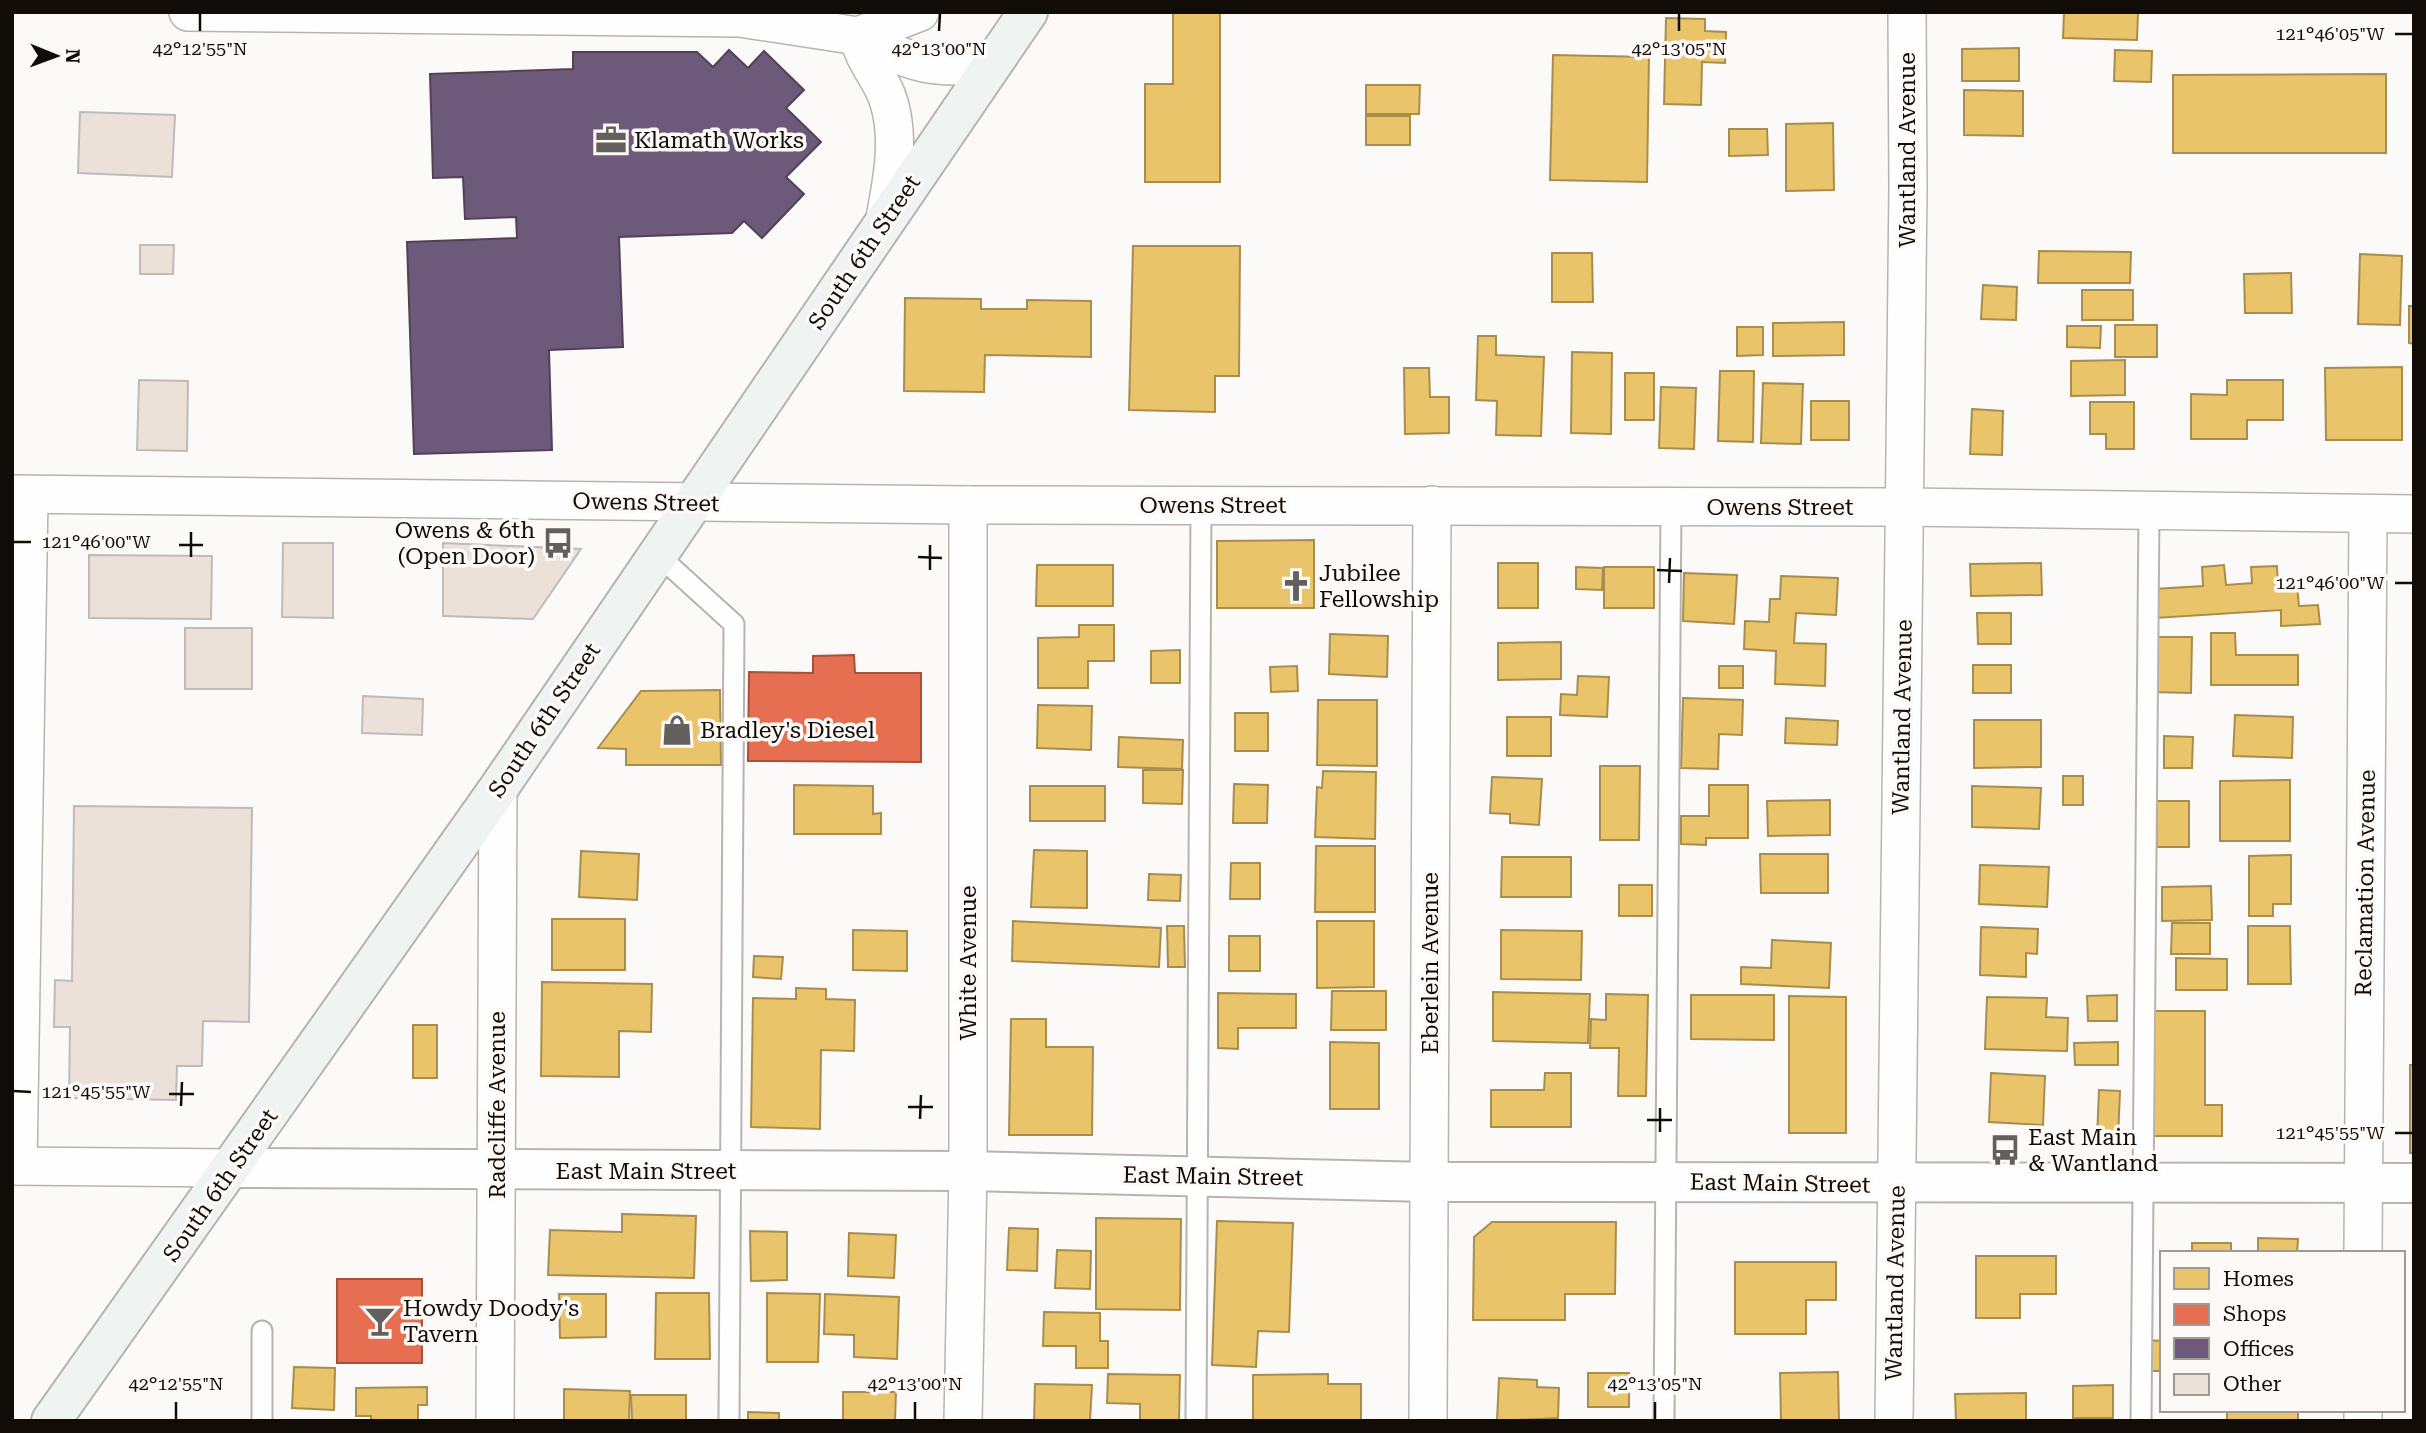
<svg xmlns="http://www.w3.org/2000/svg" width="2426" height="1433" font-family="'Roboto Serif',serif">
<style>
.homes{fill:#e9c46a;stroke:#a88d4d;stroke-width:2}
.shops{fill:#e76f51;stroke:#a7513b;stroke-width:2}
.offices{fill:#6d597a;stroke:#514258;stroke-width:2}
.building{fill:#ece1d8;stroke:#bebbb8;stroke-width:2}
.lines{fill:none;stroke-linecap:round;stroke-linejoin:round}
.service-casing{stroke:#b7b4b0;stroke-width:23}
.minor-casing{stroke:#b7b4b0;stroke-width:40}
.tertiary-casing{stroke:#b7b4b0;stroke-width:42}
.secondary-casing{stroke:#b7b4b0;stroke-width:42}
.service{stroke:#fffefe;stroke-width:19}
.minor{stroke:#fffefe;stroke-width:37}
.tertiary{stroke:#fffefe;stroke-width:38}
.secondary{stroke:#eff3f2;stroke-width:38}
.ticks{fill:none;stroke:#110c08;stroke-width:2.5}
.labels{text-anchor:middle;stroke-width:7;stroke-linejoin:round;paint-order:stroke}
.poi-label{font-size:23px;fill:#110c08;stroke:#fdf9f7;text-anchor:start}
.street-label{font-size:23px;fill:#110c08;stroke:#fdf9f7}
.ticks-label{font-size:18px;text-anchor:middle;fill:#110c08;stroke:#fdf9f7;stroke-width:7;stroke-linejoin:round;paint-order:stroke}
</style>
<rect width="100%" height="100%" fill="#fcfaf8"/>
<g class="homes">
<path d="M1173,12H1220V182H1145V84H1173Z"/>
<path d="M2064,12H2138L2137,40L2063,38Z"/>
<path d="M1666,18L1705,19V31L1726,32L1725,63L1702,62L1701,105L1664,104Z"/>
<path d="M2019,48V81H1962V49Z"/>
<path d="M2115,50L2152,51L2151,82L2114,81Z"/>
<path d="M1553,55L1649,57L1647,182L1550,180Z"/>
<path d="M2386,74V153H2173V75Z"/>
<path d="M1366,85H1420L1419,114H1366Z"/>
<path d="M1964,90L2023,91V136L1964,135Z"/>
<rect x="1366" y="116" width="44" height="29"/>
<path d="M1833,123L1834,190L1786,191V124Z"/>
<path d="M1729,129H1767L1768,155L1729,156Z"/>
<path d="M1133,246H1240L1239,376H1215V412L1129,410Z"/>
<path d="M2039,251L2131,252L2130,283H2038Z"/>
<path d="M1552,253H1592L1593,302H1552Z"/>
<path d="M2360,254L2402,256L2400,325L2358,324Z"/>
<path d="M2291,273L2292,313H2245L2244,274Z"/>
<path d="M1983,285L2017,287L2016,320L1981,319Z"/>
<rect x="2082" y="290" width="51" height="30"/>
<path d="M905,298L981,299V309H1027V300L1091,301V357L985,355L984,392L904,391Z"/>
<path d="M2409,306H2414V344L2409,343Z"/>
<path d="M1844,322V355L1773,356V323Z"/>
<rect x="2115" y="325" width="42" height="32"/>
<path d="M2067,326H2101L2100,348L2067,347Z"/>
<path d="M1737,327H1763V355L1737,356Z"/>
<path d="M1478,336H1496V355L1544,357L1541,436L1496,435L1497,401L1476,400Z"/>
<path d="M1572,352L1612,353L1611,434L1571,433Z"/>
<path d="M2125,360V395L2071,396V361Z"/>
<path d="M2402,367V440H2326L2325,368Z"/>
<path d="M1404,368H1429L1430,397H1449V433L1405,434Z"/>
<path d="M1720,371H1754L1753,442L1718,441Z"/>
<rect x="1625" y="373" width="29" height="47"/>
<path d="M2227,380H2283V420H2247V439H2191V394L2227,395Z"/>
<path d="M1763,383L1803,384L1801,444L1761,443Z"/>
<path d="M1661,387L1696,388L1694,449L1659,448Z"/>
<rect x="1811" y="401" width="38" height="39"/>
<path d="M2090,402H2134V449H2106V434H2090Z"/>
<path d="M1972,409L2003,411L2002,455L1970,454Z"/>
<path d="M1314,540V608H1217V541Z"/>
<rect x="1498" y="563" width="40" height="45"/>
<path d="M2041,563L2042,595L1971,596L1970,564Z"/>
<path d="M1037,565H1113V606H1036Z"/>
<path d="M2224,565L2226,585L2252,583L2251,567L2277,566L2278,587L2297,585L2299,606L2318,605L2320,624L2281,626V610L2155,618L2154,589L2203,586L2202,567Z"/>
<path d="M1576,567L1603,568L1602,590L1576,589Z"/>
<rect x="1604" y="567" width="50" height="41"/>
<path d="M1684,573L1737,575L1734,624L1683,621Z"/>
<path d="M1781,576L1838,578L1836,615L1796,613L1794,643L1826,644L1825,686L1775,684L1776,651L1744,649L1745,621L1769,622L1770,599H1780Z"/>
<path d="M1977,613H2011V644H1978Z"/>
<path d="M1079,625H1114V661H1088V688H1038V638L1079,637Z"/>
<path d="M2211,633H2235L2236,655H2298V685H2211Z"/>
<path d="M1330,634L1388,636L1387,677L1329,674Z"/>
<path d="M2151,637H2192L2191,693L2151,692Z"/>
<path d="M1561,642V679L1498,680V643Z"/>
<path d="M1180,650V683H1151V651Z"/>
<rect x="1973" y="665" width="38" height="28"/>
<path d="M1297,666L1298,691L1271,692L1270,667Z"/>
<rect x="1719" y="666" width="24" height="22"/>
<path d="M1578,676L1609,677L1607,717L1560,715L1561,694L1577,695Z"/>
<path d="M720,690L721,765H626V749L598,748L641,691Z"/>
<path d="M1683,698L1743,700L1742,735L1719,734L1718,769L1681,768Z"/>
<path d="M1318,700H1377V766L1317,765Z"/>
<path d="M1038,705L1092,706L1091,750L1037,748Z"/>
<rect x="1235" y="713" width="33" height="38"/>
<path d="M2235,715L2293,717L2292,758L2233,756Z"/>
<rect x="1507" y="717" width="44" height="39"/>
<path d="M1786,718L1838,721L1837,745L1785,743Z"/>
<path d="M1974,720H2041V767L1974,768Z"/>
<path d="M2164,736L2193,737L2192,768H2164Z"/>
<path d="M1119,737L1183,740L1182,769L1118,767Z"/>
<path d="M1600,766H1640L1639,840H1600Z"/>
<path d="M1143,770H1183L1182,804L1143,803Z"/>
<path d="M1323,771L1376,772L1375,839L1315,837L1317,787L1322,788Z"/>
<rect x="2063" y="776" width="20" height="29"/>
<path d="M1492,777L1542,779L1539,825L1510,823V814L1490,813Z"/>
<path d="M2290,780V841H2220V781Z"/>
<path d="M1234,784L1268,785L1267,823H1233Z"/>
<path d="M794,785L873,786V814L881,813V834H794Z"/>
<path d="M1709,785H1748V838H1706V845L1681,844V816H1709Z"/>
<rect x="1030" y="786" width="75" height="35"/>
<path d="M1972,786L2041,788L2039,829L1972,827Z"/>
<path d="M1830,800V835L1768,836L1767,801Z"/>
<rect x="2157" y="801" width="32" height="46"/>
<path d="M1316,846H1375V912H1315Z"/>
<path d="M1034,850L1087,851V908L1031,907Z"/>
<path d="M581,851L639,854L637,900L579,897Z"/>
<path d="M1760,854H1828V893H1761Z"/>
<path d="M2291,855V904H2273V916H2249V856Z"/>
<path d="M1502,857H1571V897H1501Z"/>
<path d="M1231,863H1260V899H1230Z"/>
<path d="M1980,865L2049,867L2047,907L1979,904Z"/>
<path d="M1149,874L1181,875L1180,901L1148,900Z"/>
<rect x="1619" y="885" width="33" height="31"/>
<path d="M2211,886L2212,920L2162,921V887Z"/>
<rect x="552" y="919" width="73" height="51"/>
<path d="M1013,921L1161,928L1159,967L1012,961Z"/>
<path d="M1317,921H1374V987L1317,988Z"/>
<path d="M2172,923H2210V954H2171Z"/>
<path d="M1167,926H1184L1185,967H1168Z"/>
<path d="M2248,926H2290L2291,984H2248Z"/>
<path d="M1981,927L2038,929L2037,954L2026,953V977L1980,975Z"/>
<path d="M853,930L907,931V971L853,970Z"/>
<path d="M1501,930L1582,931L1581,980L1501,979Z"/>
<rect x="1229" y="936" width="31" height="35"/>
<path d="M1772,940L1831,943L1829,988L1741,984V967L1771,968Z"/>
<path d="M754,956L783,957L781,979L753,977Z"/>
<path d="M2176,958L2227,959V990H2176Z"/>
<path d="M542,982L652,984L651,1032L619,1031V1077L541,1076Z"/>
<path d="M796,988L826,989V999L855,1000L854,1051L821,1050L820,1129L751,1127L753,998L796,999Z"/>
<path d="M1332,991H1386V1030H1331Z"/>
<path d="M1493,992L1590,994L1588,1043L1493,1041Z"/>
<path d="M1218,993L1296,994V1028H1238V1049L1218,1048Z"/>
<path d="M1606,994L1648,995L1646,1096H1618L1619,1048H1590L1591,1019L1606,1020Z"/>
<path d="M1691,995H1774V1040L1691,1039Z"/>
<path d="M2117,995V1021H2088L2087,996Z"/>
<path d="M1789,996L1846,997V1133H1789Z"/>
<path d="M1987,997L2047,998L2046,1017L2068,1018L2067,1051L1985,1049Z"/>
<path d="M2148,1011H2205V1105H2222V1136H2148Z"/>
<path d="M1011,1019H1046V1047H1093L1092,1135H1009Z"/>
<rect x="413" y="1025" width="24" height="53"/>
<path d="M1330,1042L1379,1043V1109H1330Z"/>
<path d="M2118,1042V1065H2075L2074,1043Z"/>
<rect x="2410" y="1065" width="4" height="88"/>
<path d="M1545,1073H1571V1127H1491V1090H1544Z"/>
<path d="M1991,1073L2045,1076L2043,1125L1989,1122Z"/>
<path d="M2099,1090L2120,1091L2118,1139L2097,1138Z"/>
<path d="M622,1214L696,1216L694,1278L548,1275L550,1230L622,1232Z"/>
<path d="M1096,1218L1181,1219L1180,1310L1096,1309Z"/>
<path d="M1217,1221L1293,1223L1289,1332L1258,1331L1256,1367L1212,1365Z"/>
<path d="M1492,1222H1616L1615,1294H1565V1320H1473L1474,1237Z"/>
<path d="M1009,1228L1038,1229L1037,1271L1007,1270Z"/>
<path d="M750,1231L787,1232V1280L751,1281Z"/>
<path d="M849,1233L896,1235L894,1278L848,1276Z"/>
<path d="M2258,1238L2298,1239L2297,1253H2258Z"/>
<rect x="2192" y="1243" width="39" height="10"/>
<path d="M1057,1250L1091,1251L1090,1289L1055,1288Z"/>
<path d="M1976,1256H2056V1294H2020V1318H1976Z"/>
<path d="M1735,1262H1836V1300H1806V1334H1735Z"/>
<path d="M656,1293H709L710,1359H655Z"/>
<path d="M767,1293L820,1294L818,1362H767Z"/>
<path d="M559,1294H606V1337L560,1338Z"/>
<path d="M825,1294L899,1297L897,1359L854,1357V1335L824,1334Z"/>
<path d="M1044,1312L1100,1313V1341H1108V1368H1076V1346H1043Z"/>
<path d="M2144,1340L2162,1341V1371H2144Z"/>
<path d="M294,1367L335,1368L334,1410L292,1408Z"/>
<path d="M1838,1372L1839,1421H1781L1780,1373Z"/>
<rect x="1588" y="1373" width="41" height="34"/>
<path d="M1108,1374L1180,1375L1179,1421H1140V1404L1107,1403Z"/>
<path d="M1328,1374V1384H1361V1421H1253V1375Z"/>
<path d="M1499,1378L1537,1380V1387L1559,1388L1558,1418L1497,1421Z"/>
<path d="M1035,1384L1092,1385L1090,1421H1034Z"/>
<path d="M2113,1385V1418H2073V1386Z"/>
<path d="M427,1387V1405H418V1421H371V1416H356V1388Z"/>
<path d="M564,1389L630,1391L629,1421H564Z"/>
<path d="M843,1392H896L895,1421H843Z"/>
<path d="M2026,1393V1421H1956L1955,1394Z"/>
<path d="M631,1395H686V1421H632Z"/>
<rect x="2227" y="1410" width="71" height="11"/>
<path d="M748,1412L779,1413V1421H748Z"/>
</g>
<g class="shops">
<path d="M854,655L855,673H921V762L748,761L749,672L813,673V656Z"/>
<rect x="337" y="1279" width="85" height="84"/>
</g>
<path class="offices" d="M729,50L748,68L764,51L804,90L786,108L821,142L786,177L804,194L762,238L744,221L732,233L619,237L623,347L549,350L552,450L414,454L407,242L517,238L516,217L465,219L463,177L433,178L430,74L573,69V52H697L713,67Z"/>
<g class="building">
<path d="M80,112L175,115L172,177L78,173Z"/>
<path d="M140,245H174L173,274H140Z"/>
<path d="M139,380L188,381L187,451L137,450Z"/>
<path d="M283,543H333V618L282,617Z"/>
<path d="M443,543L581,549L533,619L443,616Z"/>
<path d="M89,555L212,556L211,619L89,618Z"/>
<rect x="185" y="628" width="67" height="61"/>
<path d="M363,696L423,699L422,735L362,733Z"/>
<path d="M74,806L252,808L249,1022L203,1021L202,1066H177L176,1100L69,1098L70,1027H54L55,980L72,981Z"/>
</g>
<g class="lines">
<defs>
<g id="service">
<path d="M657,554L734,624L729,1421"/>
<path d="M262,1421V1331"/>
<path d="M1196,1421L1201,505"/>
<path d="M1664,1421L1671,506"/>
<path d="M2141,1421L2149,511"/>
</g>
<g id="minor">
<path d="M188,12L740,18L858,36L920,12"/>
<path d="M858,36C864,60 877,73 886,94C902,134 892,182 884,223"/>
<path d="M858,36C908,63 937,72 994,62"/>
<path d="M12,494L968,505L1904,507L2414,514"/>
<path d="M12,1166L232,1168"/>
<path d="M18,1166L29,495"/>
<path d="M2363,1253L2368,514"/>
<path d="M2363,1410V1421"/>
<path d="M495,1421L498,789"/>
<path d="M963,1421L968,1171V505"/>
<path d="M1428,1421L1432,505"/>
<path d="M1894,1421L1908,187L1907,12"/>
</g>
<path id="tertiary" d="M232,1168L968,1171L1429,1182L2414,1183"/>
<path id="secondary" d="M51,1421L498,789L1028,12"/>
</defs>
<use href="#service" class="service-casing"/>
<use href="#minor" class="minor-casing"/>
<use href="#tertiary" class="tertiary-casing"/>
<use href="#secondary" class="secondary-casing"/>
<use href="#service" class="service"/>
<use href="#minor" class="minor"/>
<use href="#tertiary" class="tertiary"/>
<use href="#secondary" class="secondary"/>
</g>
<path class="ticks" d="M200,31V14M939,31L940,14M1679,31V14M2395,34H2412M14,542H31M179,545H203M191,557V532M918,557L942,558M930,570V545M1657,570L1682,571M1669,583L1670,558M2395,583H2412M14,1091L31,1092M169,1094H194M181,1106L182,1082M908,1107H933M920,1119L921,1095M1647,1120H1672M1660,1132V1108M2395,1133H2412M176,1419V1402M915,1419V1402M1655,1419V1402"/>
<defs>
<symbol id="office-bare" viewBox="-9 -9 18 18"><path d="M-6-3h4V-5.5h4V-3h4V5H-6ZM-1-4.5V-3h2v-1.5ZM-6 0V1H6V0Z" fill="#635f5c" stroke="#fdf9f7" stroke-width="2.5" paint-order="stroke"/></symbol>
<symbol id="bus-bare" viewBox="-9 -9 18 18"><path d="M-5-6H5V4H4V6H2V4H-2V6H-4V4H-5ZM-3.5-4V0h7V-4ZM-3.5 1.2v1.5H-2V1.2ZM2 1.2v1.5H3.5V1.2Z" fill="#635f5c" stroke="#fdf9f7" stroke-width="2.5" paint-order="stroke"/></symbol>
<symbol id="church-bare" viewBox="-9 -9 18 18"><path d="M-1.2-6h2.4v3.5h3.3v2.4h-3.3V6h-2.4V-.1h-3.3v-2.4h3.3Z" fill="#635f5c" stroke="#fdf9f7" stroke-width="2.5" paint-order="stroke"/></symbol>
<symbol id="shop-bare" viewBox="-9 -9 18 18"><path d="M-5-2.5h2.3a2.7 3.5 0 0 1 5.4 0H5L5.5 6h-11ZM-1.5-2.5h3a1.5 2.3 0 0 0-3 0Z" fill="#635f5c" stroke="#fdf9f7" stroke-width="2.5" paint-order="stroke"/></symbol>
<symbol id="bar-bare" viewBox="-9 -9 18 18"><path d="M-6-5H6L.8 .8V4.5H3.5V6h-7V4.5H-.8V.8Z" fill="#635f5c" stroke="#fdf9f7" stroke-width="2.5" paint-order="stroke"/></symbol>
</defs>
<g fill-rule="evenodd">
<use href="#office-bare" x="589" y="118" width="44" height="44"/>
<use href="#bus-bare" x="536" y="521" width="44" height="44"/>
<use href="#church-bare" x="1274" y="564" width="44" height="44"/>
<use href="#shop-bare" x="655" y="708" width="44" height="44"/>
<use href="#bus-bare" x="1983" y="1128" width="44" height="44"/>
<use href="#bar-bare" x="358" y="1299" width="44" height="44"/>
</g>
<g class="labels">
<g class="poi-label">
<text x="634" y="148">Klamath Works</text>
<text x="535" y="538" text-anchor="end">Owens &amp; 6th<tspan x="535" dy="26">(Open Door)</tspan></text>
<text x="1319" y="581">Jubilee<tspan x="1319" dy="26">Fellowship</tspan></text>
<text x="700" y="738">Bradley's Diesel</text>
<text x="2028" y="1145">East Main<tspan x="2028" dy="26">&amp; Wantland</tspan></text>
<text x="403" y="1316">Howdy Doody's<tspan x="403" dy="26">Tavern</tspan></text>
</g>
<g class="street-label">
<text transform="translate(1907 150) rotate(-90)" y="8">Wantland Avenue</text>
<text transform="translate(864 252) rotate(-56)" y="8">South 6th Street</text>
<text transform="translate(646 502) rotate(1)" y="8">Owens Street</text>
<text x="1213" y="513">Owens Street</text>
<text x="1780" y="515">Owens Street</text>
<text transform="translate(1902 717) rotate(-89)" y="8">Wantland Avenue</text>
<text transform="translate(544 720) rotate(-56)" y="8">South 6th Street</text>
<text transform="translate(2365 883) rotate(-89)" y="8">Reclamation Avenue</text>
<text transform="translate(968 963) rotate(-90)" y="8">White Avenue</text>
<text transform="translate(1430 963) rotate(-90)" y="8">Eberlein Avenue</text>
<text transform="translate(497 1105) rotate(-90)" y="8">Radcliffe Avenue</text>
<text x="646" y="1179">East Main Street</text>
<text transform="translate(1213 1176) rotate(1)" y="8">East Main Street</text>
<text transform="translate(1780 1183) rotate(1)" y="8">East Main Street</text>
<text transform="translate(220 1185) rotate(-55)" y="8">South 6th Street</text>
<text transform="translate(1895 1283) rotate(-89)" y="8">Wantland Avenue</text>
</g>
</g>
<g class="ticks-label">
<text x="2330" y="40">121°46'05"W</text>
<text x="200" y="55">42°12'55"N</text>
<text x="939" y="55">42°13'00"N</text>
<text x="1679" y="55">42°13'05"N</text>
<text x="96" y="548">121°46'00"W</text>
<text x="2330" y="589">121°46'00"W</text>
<text x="96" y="1098">121°45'55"W</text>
<text x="2330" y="1139">121°45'55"W</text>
<text x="176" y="1390">42°12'55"N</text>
<text x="915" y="1390">42°13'00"N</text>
<text x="1655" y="1390">42°13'05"N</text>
</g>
<rect width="2426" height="1433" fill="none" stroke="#110c08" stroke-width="28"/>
<rect x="2160" y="1251" width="245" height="161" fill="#fdf9f7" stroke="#9f9a97" stroke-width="2"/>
<rect x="2174" y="1268" width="35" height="21" fill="#e9c46a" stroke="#9f9a97" stroke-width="2"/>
<text x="2223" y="1286" font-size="21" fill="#110c08">Homes</text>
<rect x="2174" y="1304" width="35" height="21" fill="#e76f51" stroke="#9f9a97" stroke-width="2"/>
<text x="2223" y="1321" font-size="21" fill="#110c08">Shops</text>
<rect x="2174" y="1338" width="35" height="21" fill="#6d597a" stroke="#9f9a97" stroke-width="2"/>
<text x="2223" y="1356" font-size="21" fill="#110c08">Offices</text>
<rect x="2174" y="1374" width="35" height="21" fill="#ece1d8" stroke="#9f9a97" stroke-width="2"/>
<text x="2223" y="1391" font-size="21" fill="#110c08">Other</text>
<g transform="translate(56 56) rotate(91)" stroke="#fdf9f7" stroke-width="5" paint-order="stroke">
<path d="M0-5L12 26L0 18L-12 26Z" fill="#110c08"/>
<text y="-10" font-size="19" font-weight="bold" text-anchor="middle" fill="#110c08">N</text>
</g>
</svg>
